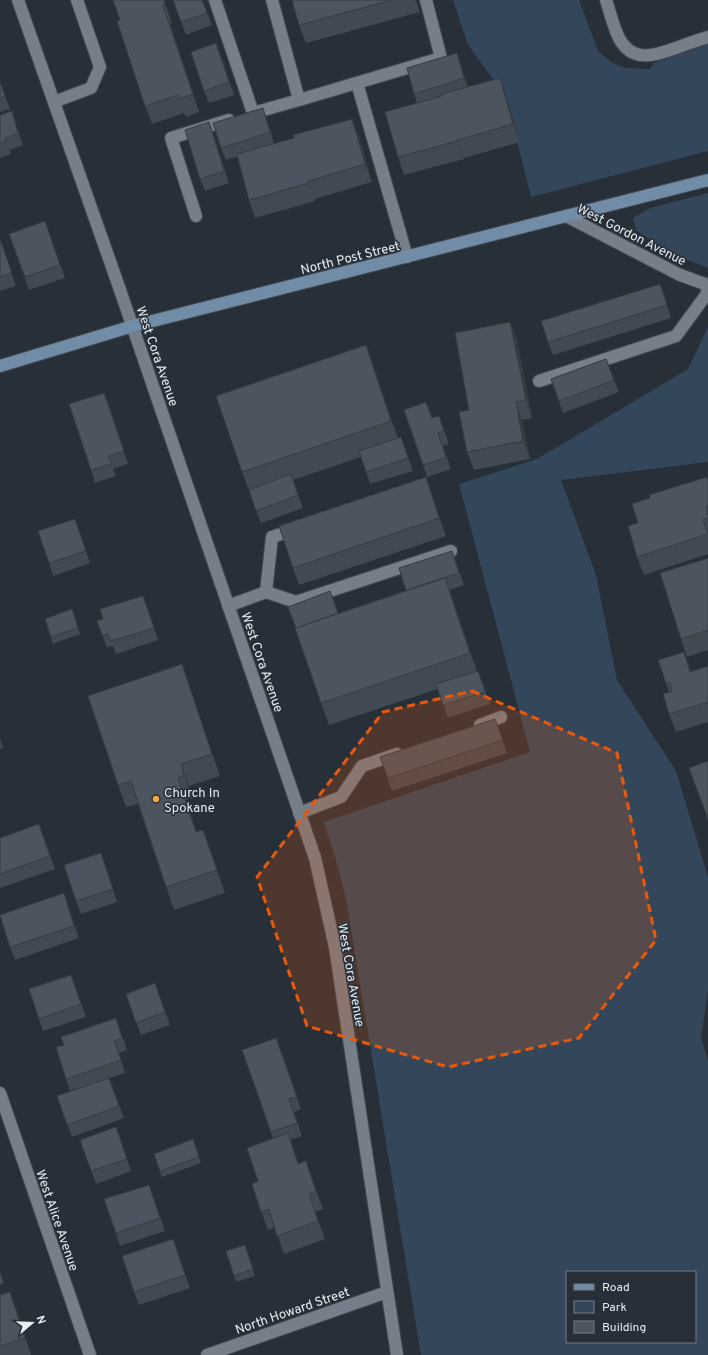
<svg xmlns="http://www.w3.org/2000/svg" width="708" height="1355" font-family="Overpass,sans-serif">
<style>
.green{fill:#34465a;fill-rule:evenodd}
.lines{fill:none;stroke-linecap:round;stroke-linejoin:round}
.lane-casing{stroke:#444a52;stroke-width:14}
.street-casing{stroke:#444a52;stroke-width:14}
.secondary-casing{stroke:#444a52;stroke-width:14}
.lane{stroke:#757e89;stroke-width:12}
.street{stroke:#757e89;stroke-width:12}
.secondary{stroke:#718ca7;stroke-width:12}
.wall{fill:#414952}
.shaded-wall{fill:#353c42}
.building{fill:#4c555f;stroke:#353c42}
.marked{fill:#e8590c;fill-opacity:0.2;stroke:#e8590c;stroke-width:3;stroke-dasharray:8 5;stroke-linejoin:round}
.poi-dot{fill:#f1a640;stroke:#272f38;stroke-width:1.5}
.labels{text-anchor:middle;stroke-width:3;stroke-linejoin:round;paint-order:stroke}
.street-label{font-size:13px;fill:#e7edf3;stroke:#272f38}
.poi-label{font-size:13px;fill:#e7edf3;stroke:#272f38;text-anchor:start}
</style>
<rect width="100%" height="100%" fill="#272f38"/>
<g class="green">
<path d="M453,0H579L598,51L611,62L625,68L650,69L654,63L708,44V151L531,197L506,97L468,45Z"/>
<path d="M708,193V268L670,253L636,230L633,218L650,208Z"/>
<path d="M708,327V462L561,480L596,575L617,680L676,771L708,877V990L701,1039L708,1060V1355H421L346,899L336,860L324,822L530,752L459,484L537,459L688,369ZM567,1272H695V1342H567Z"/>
</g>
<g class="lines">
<defs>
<g id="lane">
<path d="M215,0L253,113L299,100"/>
<path d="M272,0L299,100L441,58L426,0"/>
<path d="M357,83L407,257"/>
<path d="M54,102L91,88L100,67L77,0"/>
<path d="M196,216L171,138L229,120"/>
<path d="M539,381L676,336L706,295L708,289"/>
<path d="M266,592L272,537L296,529"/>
<path d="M228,606L266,592L296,602L451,551"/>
<path d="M480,725L501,717"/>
<path d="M299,813L341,797L362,766L397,754"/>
</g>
<g id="street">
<path d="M18,0L119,287L315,858L335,947L397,1355"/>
<path d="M606,0C610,12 613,26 619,38C632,63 654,56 676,48C687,44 697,40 708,37"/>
<path d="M566,216L680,275L708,285"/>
<path d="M0,1093L90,1355"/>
<path d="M207,1355L387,1292"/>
</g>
<path id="secondary" d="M0,366L133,326L708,180"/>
</defs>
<use href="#lane" class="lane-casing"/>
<use href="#street" class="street-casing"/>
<use href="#secondary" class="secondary-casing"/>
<use href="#lane" class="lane"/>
<use href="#street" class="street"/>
<use href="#secondary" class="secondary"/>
</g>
<g class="wall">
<path d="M113,0H164L172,23L170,24L199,112L186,117L184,113L152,124L145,106L120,20Z"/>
<path d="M173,0H202L212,25L186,35Z"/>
<path d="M292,0H416L420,12L306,43L299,25Z"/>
<path d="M457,53L468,87L500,78L506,96L520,142L464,158V159L404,175L398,157L417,103L414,94Z"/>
<path d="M221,56L234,95L209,103L204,91Z"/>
<path d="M0,81L10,109L0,112Z"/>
<path d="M0,115L16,124L23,145L9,150L11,154L0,158Z"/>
<path d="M267,120L274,144L359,137L372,182L315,199V201L255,218L249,200L237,157L226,160L221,148Z"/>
<path d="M209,122L229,183L205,191L200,179Z"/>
<path d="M45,221L65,278L29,290L9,234Z"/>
<path d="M0,239L16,286L0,291Z"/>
<path d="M660,284L671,318L553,355L548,342Z"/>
<path d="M510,322L517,340L532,418L522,420L530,459L474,470L467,452L469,410Z"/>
<path d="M606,359L619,392L563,413L551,379Z"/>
<path d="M374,368L398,438L401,437L413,471L370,484L361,457L293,480L303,508L261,523L242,472Z"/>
<path d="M104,393L128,464L113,469L116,476L95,483L91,470Z"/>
<path d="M439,416L449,444L443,446L451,469L427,477L423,465L432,418Z"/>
<path d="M708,480V554L644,575L637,557L638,523Z"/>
<path d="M432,495L446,536L299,585L293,568Z"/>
<path d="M75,519L90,563L53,576L49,563Z"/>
<path d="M452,551L464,585L449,590L477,671L483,683L490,704L448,718L438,689L329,725L321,703L330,591L338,614L406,591L399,568Z"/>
<path d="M708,558V650L687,657L681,639Z"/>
<path d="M148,608L158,640L116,654L113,646L107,647L102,635Z"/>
<path d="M72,609L80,634L53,644L45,619Z"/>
<path d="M182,664L220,776L189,786L192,798L186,800L196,832L211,853L225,893L174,910L138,804L126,807L118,785Z"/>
<path d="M708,666V722L676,732L669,714V692L666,683L692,672Z"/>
<path d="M495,719L507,753L392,791L380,757Z"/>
<path d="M0,738L3,748L0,749Z"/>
<path d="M708,761V821L706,814Z"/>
<path d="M39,824L55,869L0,888V838Z"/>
<path d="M105,866L117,902L81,914L76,901Z"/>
<path d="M64,893L79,938L15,960L10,947Z"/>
<path d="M71,975L86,1017L43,1031L29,989Z"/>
<path d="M155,983L170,1025L141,1035L126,994Z"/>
<path d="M116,1018L127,1050L119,1053L125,1073L109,1078L124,1118L72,1137L57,1096L70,1091L66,1079L64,1045Z"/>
<path d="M276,1038L301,1109L294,1112L302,1136L290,1140L299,1164L306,1161L312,1179L323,1209L315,1212L325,1239L284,1254L275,1227L268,1230L252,1184L258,1181L273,1139L242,1050Z"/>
<path d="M116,1127L131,1171L96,1184L80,1140Z"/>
<path d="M193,1139L201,1163L162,1177L154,1154Z"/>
<path d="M149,1185L165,1231L120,1246L104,1199Z"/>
<path d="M173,1239L190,1288L139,1305L134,1292Z"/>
<path d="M245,1245L255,1276L236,1282L226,1251Z"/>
<path d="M0,1272L4,1283L0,1285Z"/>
<path d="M0,1295L17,1310L31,1355H0Z"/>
</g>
<g class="shaded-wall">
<path d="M415,0H416L420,12Z"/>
<path d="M163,6L170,24L199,112L193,94Z"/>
<path d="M457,53L461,66L469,91L464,78Z"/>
<path d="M500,78L506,96L520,142L513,124Z"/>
<path d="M263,108L267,120L275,145L270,132Z"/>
<path d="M12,111L16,124L23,145L18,133Z"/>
<path d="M352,119L359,137L372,182L365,164Z"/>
<path d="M209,122L214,135L229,183L224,171Z"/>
<path d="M457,140L464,158V159L457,141Z"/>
<path d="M660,284L665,296L671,318L667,305Z"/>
<path d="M510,322L517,340L532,418L526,400Z"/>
<path d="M366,345L374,368L399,443L391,421Z"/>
<path d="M104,393L109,405L128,464L124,451Z"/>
<path d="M516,402L522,420L530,459L523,441Z"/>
<path d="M401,437L406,450L413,471L408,458Z"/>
<path d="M426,477L432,495L446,536L439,518Z"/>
<path d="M445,578L453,600L478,675L470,653Z"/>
<path d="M143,596L148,608L158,640L154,628Z"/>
<path d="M684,652L691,670L697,690L690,672Z"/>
<path d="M182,664L190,687L220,776L212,754Z"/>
<path d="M478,671L483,683L490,704L485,692Z"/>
<path d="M181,764L189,786L192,798L184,775Z"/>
<path d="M178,778L186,800L204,855L196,832Z"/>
<path d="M64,893L68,906L79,938L74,926Z"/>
<path d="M114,1041L119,1053L125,1073L121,1060Z"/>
<path d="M10,1292L17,1310L31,1355L25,1338Z"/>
</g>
<g class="building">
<path d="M113,0H164L165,5L163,6L193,94L179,99L178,95L145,106L117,21L120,20Z"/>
<path d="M173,0H202L207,13L181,22Z"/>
<path d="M292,0H392L299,25Z"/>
<path d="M216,43L229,82L204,91L191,52Z"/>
<path d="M457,53L464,78L414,94L407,68Z"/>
<path d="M500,78L513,124L457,140V141L398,157L385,112L442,96V94Z"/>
<path d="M0,82L5,96L0,98Z"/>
<path d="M263,108L270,132L221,148L213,123Z"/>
<path d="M12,111L18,133L5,138L6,141L0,144V115Z"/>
<path d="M352,119L365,164L308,181L309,183L249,200L237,154L294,138L293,135Z"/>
<path d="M209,122L224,171L200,179L185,130Z"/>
<path d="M45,221L60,265L25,277L9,234Z"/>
<path d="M0,239L12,273L0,277Z"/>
<path d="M660,284L667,305L548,342L541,321Z"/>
<path d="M510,322L526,400L516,402L523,441L467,452L459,412L469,410L455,333Z"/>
<path d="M366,345L391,421L242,472L216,396Z"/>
<path d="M606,359L614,380L559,401L551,379Z"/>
<path d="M104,393L124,451L109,456L111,464L91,470L69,404Z"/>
<path d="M426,402L432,418L439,416L444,431L438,433L446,457L423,465L404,410Z"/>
<path d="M401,437L408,458L366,472L359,451Z"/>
<path d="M291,474L298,495L256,511L249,490Z"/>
<path d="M426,477L439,518L293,568L279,526Z"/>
<path d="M707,477L708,481V507H706L708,516V518L703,520L708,534L637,557L628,526L638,523L632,504L650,498L649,495Z"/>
<path d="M75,519L86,551L49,563L38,531Z"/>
<path d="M452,551L459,573L406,590L399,568Z"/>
<path d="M708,558V630L681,639L660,573Z"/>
<path d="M445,578L470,653L321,703L295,628Z"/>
<path d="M330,591L338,613L296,628L288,607Z"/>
<path d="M143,596L154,628L111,641L108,634L102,635L97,621L103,619L100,609Z"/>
<path d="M72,609L78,628L51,637L45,619Z"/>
<path d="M684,652L690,672L708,666V702L669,714L663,694L672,691L670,682L666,683L658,660Z"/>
<path d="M182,664L212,754L181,764L184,775L178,778L196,832L203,830L217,870L166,887L131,781L118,785L88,696Z"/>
<path d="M478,671L485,692L443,705L436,684Z"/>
<path d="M495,719L503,740L388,778L380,757Z"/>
<path d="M708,761V814H706L689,768Z"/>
<path d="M39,824L50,856L0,874V838Z"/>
<path d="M101,853L113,889L76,901L64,865Z"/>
<path d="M64,893L74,926L10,947L0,915Z"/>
<path d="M71,975L81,1004L39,1019L29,989Z"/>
<path d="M155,983L165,1012L136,1023L126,994Z"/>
<path d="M116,1018L122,1038L114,1041L121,1060L66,1079L56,1047L64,1045L61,1037Z"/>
<path d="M276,1038L297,1097L289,1099L297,1123L271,1132L242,1050Z"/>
<path d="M109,1078L119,1106L67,1125L57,1096Z"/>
<path d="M116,1127L127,1159L91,1171L80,1140Z"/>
<path d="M288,1133L298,1164L306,1161L316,1191L309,1194L318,1221L277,1236L269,1209L261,1212L252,1184L258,1181L247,1148Z"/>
<path d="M193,1139L199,1157L160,1171L154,1154Z"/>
<path d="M149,1185L160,1218L116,1233L104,1199Z"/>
<path d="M173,1239L185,1275L134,1292L122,1256Z"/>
<path d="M245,1245L253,1269L234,1276L226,1251Z"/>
<path d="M10,1292L25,1338L0,1346V1295Z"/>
</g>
<path class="marked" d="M472,691L617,753L656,940L579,1038L448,1067L307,1026L257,877L383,712Z"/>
<circle class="poi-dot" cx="156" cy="799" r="4"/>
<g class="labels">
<g class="street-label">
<text transform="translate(632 234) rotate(27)" y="5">West Gordon Avenue</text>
<text transform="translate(350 257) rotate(-14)" y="5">North Post Street</text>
<text transform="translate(158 356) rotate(71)" y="5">West Cora Avenue</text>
<text transform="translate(263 662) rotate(71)" y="5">West Cora Avenue</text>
<text transform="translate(352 975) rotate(80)" y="5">West Cora Avenue</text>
<text transform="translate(58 1220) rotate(71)" y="5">West Alice Avenue</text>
<text transform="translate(292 1310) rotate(-19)" y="5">North Howard Street</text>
</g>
<g class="poi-label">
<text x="164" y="797">Church In<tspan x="164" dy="15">Spokane</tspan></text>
</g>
</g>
<rect x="566" y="1271" width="130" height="72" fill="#272f38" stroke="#747b83"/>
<rect x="574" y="1284" width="20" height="6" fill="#718ca7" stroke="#747b83"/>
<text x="602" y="1291" font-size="12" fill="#e7edf3">Road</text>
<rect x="574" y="1301" width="20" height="12" fill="#34465a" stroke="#747b83"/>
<text x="602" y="1311" font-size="12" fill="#e7edf3">Park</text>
<rect x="574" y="1321" width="20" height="12" fill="#4c555f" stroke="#747b83"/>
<text x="602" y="1331" font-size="12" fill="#e7edf3">Building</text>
<g transform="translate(32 1323) rotate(71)" stroke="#272f38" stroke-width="3" paint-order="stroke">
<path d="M0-3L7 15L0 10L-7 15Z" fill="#e7edf3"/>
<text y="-6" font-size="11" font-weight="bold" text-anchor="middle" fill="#e7edf3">N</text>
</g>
</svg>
